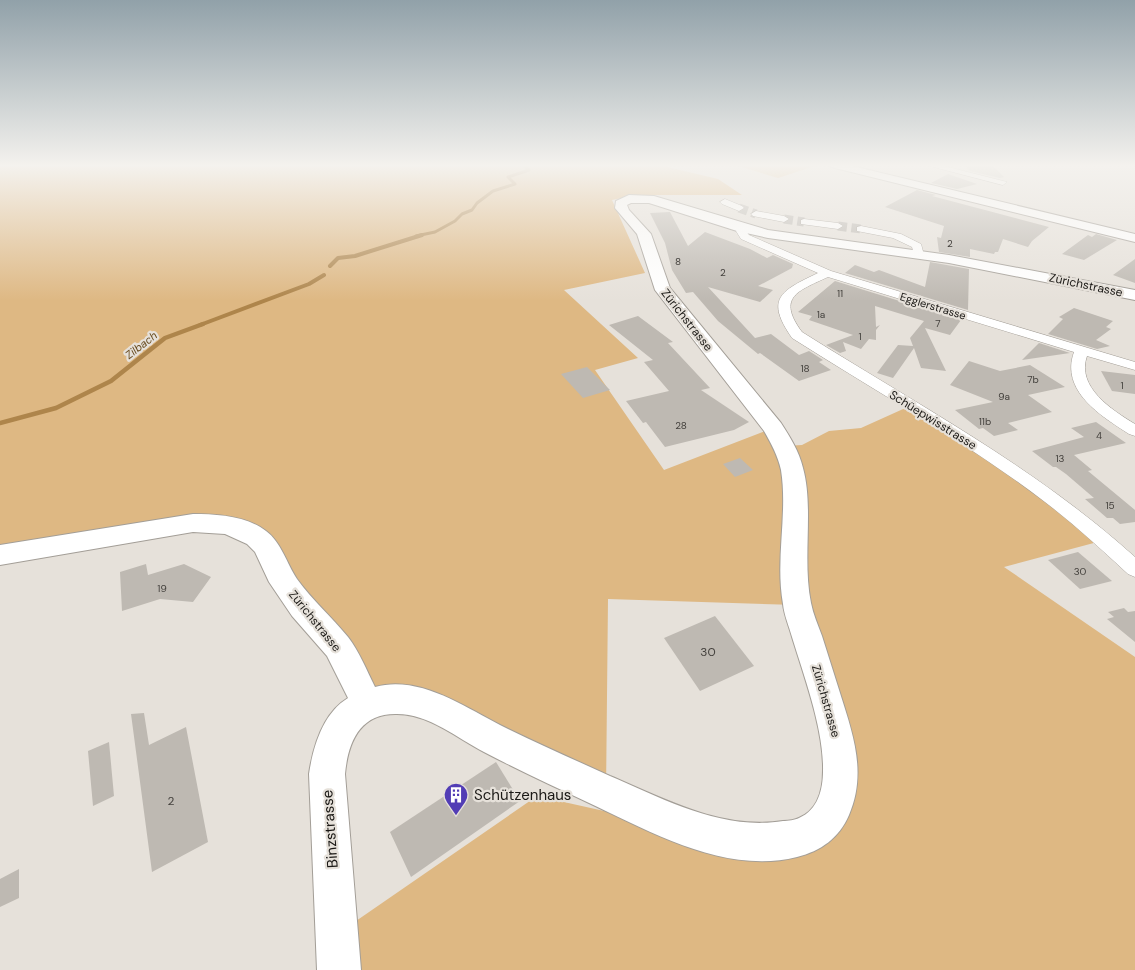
<svg xmlns="http://www.w3.org/2000/svg" width="1135" height="970" font-family="'DM Sans',sans-serif">
<style>
.green{fill:#deb883}
.lines{fill:none;stroke-linecap:round;stroke-linejoin:round}
.stream-far2{stroke:#ae854b;stroke-width:3}
.stream-far1{stroke:#ae854b;stroke-width:4}
.stream{stroke:#ae854b;stroke-width:4.5}
.building{fill:#beb9b2}
.street-tunnel{stroke:#bdb9b3;stroke-width:9;stroke-dasharray:9 4.5;stroke-linecap:butt}
.street-casing{stroke:#a39e97;stroke-width:1}
.secondary-casing{stroke:#a39e97;stroke-width:2}
.street{fill:#fff;fill-rule:evenodd}
.secondary{fill:#fff;fill-rule:evenodd}
.labels{text-anchor:middle;stroke-width:4.5;stroke-linejoin:round;paint-order:stroke}
.number-label{font-size:10px;fill:#44413d}
.far-street-label{font-size:11px;fill:#1b1916;stroke:#e6e1da}
.far-water-label{font-size:11px;font-style:italic;fill:#66491c;stroke:#e6e1da}
.street-label{font-size:12px;fill:#1b1916;stroke:#e6e1da}
.near-number-label{font-size:12px;fill:#44413d}
.near-poi-label{font-size:15px;fill:#1b1916;stroke:#e6e1da;text-anchor:start}
.near-street-label{font-size:15px;fill:#1b1916;stroke:#e6e1da}
</style>
<rect width="100%" height="100%" fill="#e6e1da"/>
<g class="green">
<path d="M0,165H659L718,179L742,195H637L612,200L645,273L564,290L638,358L595,370L664,470L773,428L785,446L802,445L829,431L861,428L912,405L1105,540L1004,567L1135,657V970H358L356,921L537,796L716,836L756,842L835,805L797,605L608,599L606,793L433,708L368,705L279,574L231,526L0,555Z"/>
<path d="M735,165H818L778,178Z"/>
</g>
<g class="lines">
<path class="stream-far2" d="M416,236L435,232L455,221L462,214L472,210L477,203L493,191L515,184L508,177L529,170L523,165"/>
<g class="stream-far1">
<path d="M330,266L338,258L355,256L422,235"/>
<path d="M200,325L309,284L324,275"/>
</g>
<path class="stream" d="M0,423L56,408L111,381L165,338L203,324"/>
</g>
<g class="building">
<path d="M964,165H992L1004,177L1000,178L970,171Z"/>
<path d="M948,174L977,184L957,189L931,183Z"/>
<path d="M917,190L936,195L932,196L1049,227L1032,241L1028,247L1003,239L998,252H995L994,254L970,249V257L939,252L937,237L941,238L944,226L885,207Z"/>
<path d="M670,212L688,246L705,232L750,249L767,258L773,255L793,264L792,268L758,286L773,290L760,302L708,287L755,338L771,334L799,355L809,351L823,360L819,362L831,370L799,381L760,353L758,354L718,321L693,292L686,293L672,270L665,243L650,213Z"/>
<path d="M1096,234L1117,240L1084,260L1062,254L1088,235L1092,237Z"/>
<path d="M1135,259V283L1113,275Z"/>
<path d="M930,262L969,269L968,310L845,273L855,265L874,272L879,270L925,287Z"/>
<path d="M835,281L961,320L950,335L925,328L946,371L921,368L914,348L893,378L877,373L898,345L913,346L910,338L924,321L875,306L876,327L880,325L876,330V340L869,339L861,349L843,342L846,351L840,353L826,345L853,335L809,320L812,316L798,312Z"/>
<path d="M1074,308L1113,321L1106,327L1111,329L1096,340L1110,346L1097,349L1048,334L1063,319L1059,317Z"/>
<path d="M638,316L673,342L668,343L710,388L701,390L749,422L734,430L665,447L646,422L643,423L626,401L669,391L644,362L653,360L609,325Z"/>
<path d="M1039,343L1070,353L1022,360Z"/>
<path d="M969,361L1000,371L1030,365L1065,387L1028,395L1052,412L1008,423L1018,430L994,436L983,428L979,429L955,410L993,402L950,385Z"/>
<path d="M587,367L610,390L583,398L561,374Z"/>
<path d="M1101,371L1135,375V394L1112,391Z"/>
<path d="M1096,422L1126,443L1074,455L1092,470L1088,471L1135,510V522L1120,524L1113,518H1107L1085,499L1094,498L1066,474L1056,467H1053L1032,451L1084,437L1071,428Z"/>
<path d="M740,458L753,470L735,477L723,464Z"/>
<path d="M1078,552L1112,581L1080,589L1048,560Z"/>
<path d="M146,564L148,575L184,564L211,577L193,602L160,599L122,611L120,572Z"/>
<path d="M1124,608L1128,612L1135,611V642L1107,619L1114,617L1108,612Z"/>
<path d="M715,616L754,666L700,691L664,638Z"/>
<path d="M144,713L149,745L186,727L208,842L152,872L131,714Z"/>
<path d="M109,742L114,796L93,806L88,751Z"/>
<path d="M496,762L520,801L411,877L390,832Z"/>
<path d="M19,869V898L0,907V879Z"/>
</g>
<g class="lines">
<g class="street-tunnel">
<path d="M739,208L756,214"/>
<path d="M784,219L804,222"/>
<path d="M838,226L861,229"/>
</g>
<defs>
<g id="street">
<path d="M926,165H940L1007,182L1003,185Z"/>
<path d="M725,199L742,206L744,208L739,211L722,204L720,202Z"/>
<path d="M756,211L784,216L789,219L784,222L753,216L751,214Z"/>
<path d="M804,219L838,223L843,226L838,229L801,224V220Z"/>
<path d="M742,225L747,228L746,231L749,235L831,271L1135,362V370L1087,356C1076,387 1112,410 1135,424V436L1129,434C1101,416 1060,391 1074,352L828,277C798,291 776,297 802,332C916,404 1034,466 1135,557V577L1128,574C1101,549 1074,524 1045,502C965,441 877,392 792,338C765,299 780,291 818,273L741,239L736,231L738,226Z"/>
<path d="M861,226L901,234L921,244L924,255L919,258L915,257L912,247L893,238L857,231V227Z"/>
</g>
<g id="secondary">
<path d="M829,165H848L1135,234V242L831,167Z"/>
<path d="M629,195L654,196L768,230L949,255L1135,290V300L949,263L768,238L737,231L649,203H631L627,205L629,210L651,234L670,288L781,423C790,437 799,451 803,468C814,508 802,559 811,603C813,614 818,625 822,636C828,655 834,674 840,693C853,734 867,773 849,815C839,838 821,851 797,857C725,875 651,832 587,802C553,786 518,770 484,752C457,738 429,714 397,714C360,713 348,742 345,774L361,970H317L309,774C313,747 323,713 348,698L327,656L292,616L269,582L255,552L247,544L225,534L193,532L0,565V545L193,514C217,514 247,516 266,531C281,542 287,564 297,579C313,601 331,616 348,637C359,651 367,671 375,687C419,675 463,706 500,725C536,743 573,759 610,776C664,799 722,831 783,821C788,821 795,820 799,818C818,810 823,789 823,771C824,730 804,676 792,637C789,626 784,615 783,604C775,559 788,514 781,470C778,456 771,443 764,431L655,290L637,234L615,208L616,201Z"/>
</g>
</defs>
<use href="#street" class="street-casing"/>
<use href="#secondary" class="secondary-casing"/>
<use href="#street" class="street"/>
<use href="#secondary" class="secondary"/>
</g>
<linearGradient id="sky" x2="0" y2="1"><stop stop-color="#91a1a9"/><stop offset="0.55" stop-color="#f4f2ee"/><stop offset="1" stop-color="#f4f2ee" stop-opacity="0"/></linearGradient>
<rect width="1135" height="301" fill="url(#sky)"/>
<defs>
<symbol id="building-pin" viewBox="-11 -11 22 30"><path d="M0 17L-7.5 6A9.5 9.5 0 1 1 7.5 6Z" fill="#523db5" stroke="#e6e1da"/><path d="M-4-6H4V6H1V3H-1V6H-4ZM-2.5-4.3h1.7v1.8h-1.7ZM.8-4.3h1.7v1.8H.8ZM-2.5-1h1.7V.8h-1.7ZM.8-1h1.7V.8H.8Z" fill="#fff"/></symbol>
</defs>
<g fill-rule="evenodd">
<use href="#building-pin" x="442" y="781" width="28" height="38"/>
</g>
<g class="labels">
<g class="number-label">
<text x="950" y="247">2</text>
<text x="678" y="265">8</text>
<text x="723" y="276">2</text>
<text x="840" y="297">11</text>
<text x="821" y="318">1a</text>
<text x="938" y="327">7</text>
<text x="860" y="340">1</text>
<text x="805" y="372">18</text>
<text x="1033" y="383">7b</text>
<text x="1122" y="389">1</text>
<text x="1004" y="400">9a</text>
<text x="985" y="425">11b</text>
<text x="681" y="429">28</text>
<text x="1099" y="439">4</text>
<text x="1060" y="462">13</text>
<text x="1110" y="509">15</text>
<text x="1080" y="575">30</text>
<text x="162" y="592">19</text>
</g>
<g class="far-street-label">
<text transform="translate(933 306) rotate(17)" y="4">Egglerstrasse</text>
</g>
<g class="far-water-label">
<text transform="translate(141 345) rotate(-38)" y="4">Zilbach</text>
</g>
<g class="street-label">
<text transform="translate(1086 285) rotate(12)" y="4">Zürichstrasse</text>
<text transform="translate(687 320) rotate(52)" y="4">Zürichstrasse</text>
<text transform="translate(933 420) rotate(32)" y="4">Schüepwisstrasse</text>
<text transform="translate(315 621) rotate(51)" y="4">Zürichstrasse</text>
<text transform="translate(826 701) rotate(74)" y="4">Zürichstrasse</text>
</g>
<g class="near-number-label">
<text x="708" y="656">30</text>
<text x="171" y="805">2</text>
</g>
<g class="near-poi-label">
<text x="474" y="800">Schützenhaus</text>
</g>
<g class="near-street-label">
<text transform="translate(330 829) rotate(-94)" y="5">Binzstrasse</text>
</g>
</g>
</svg>
